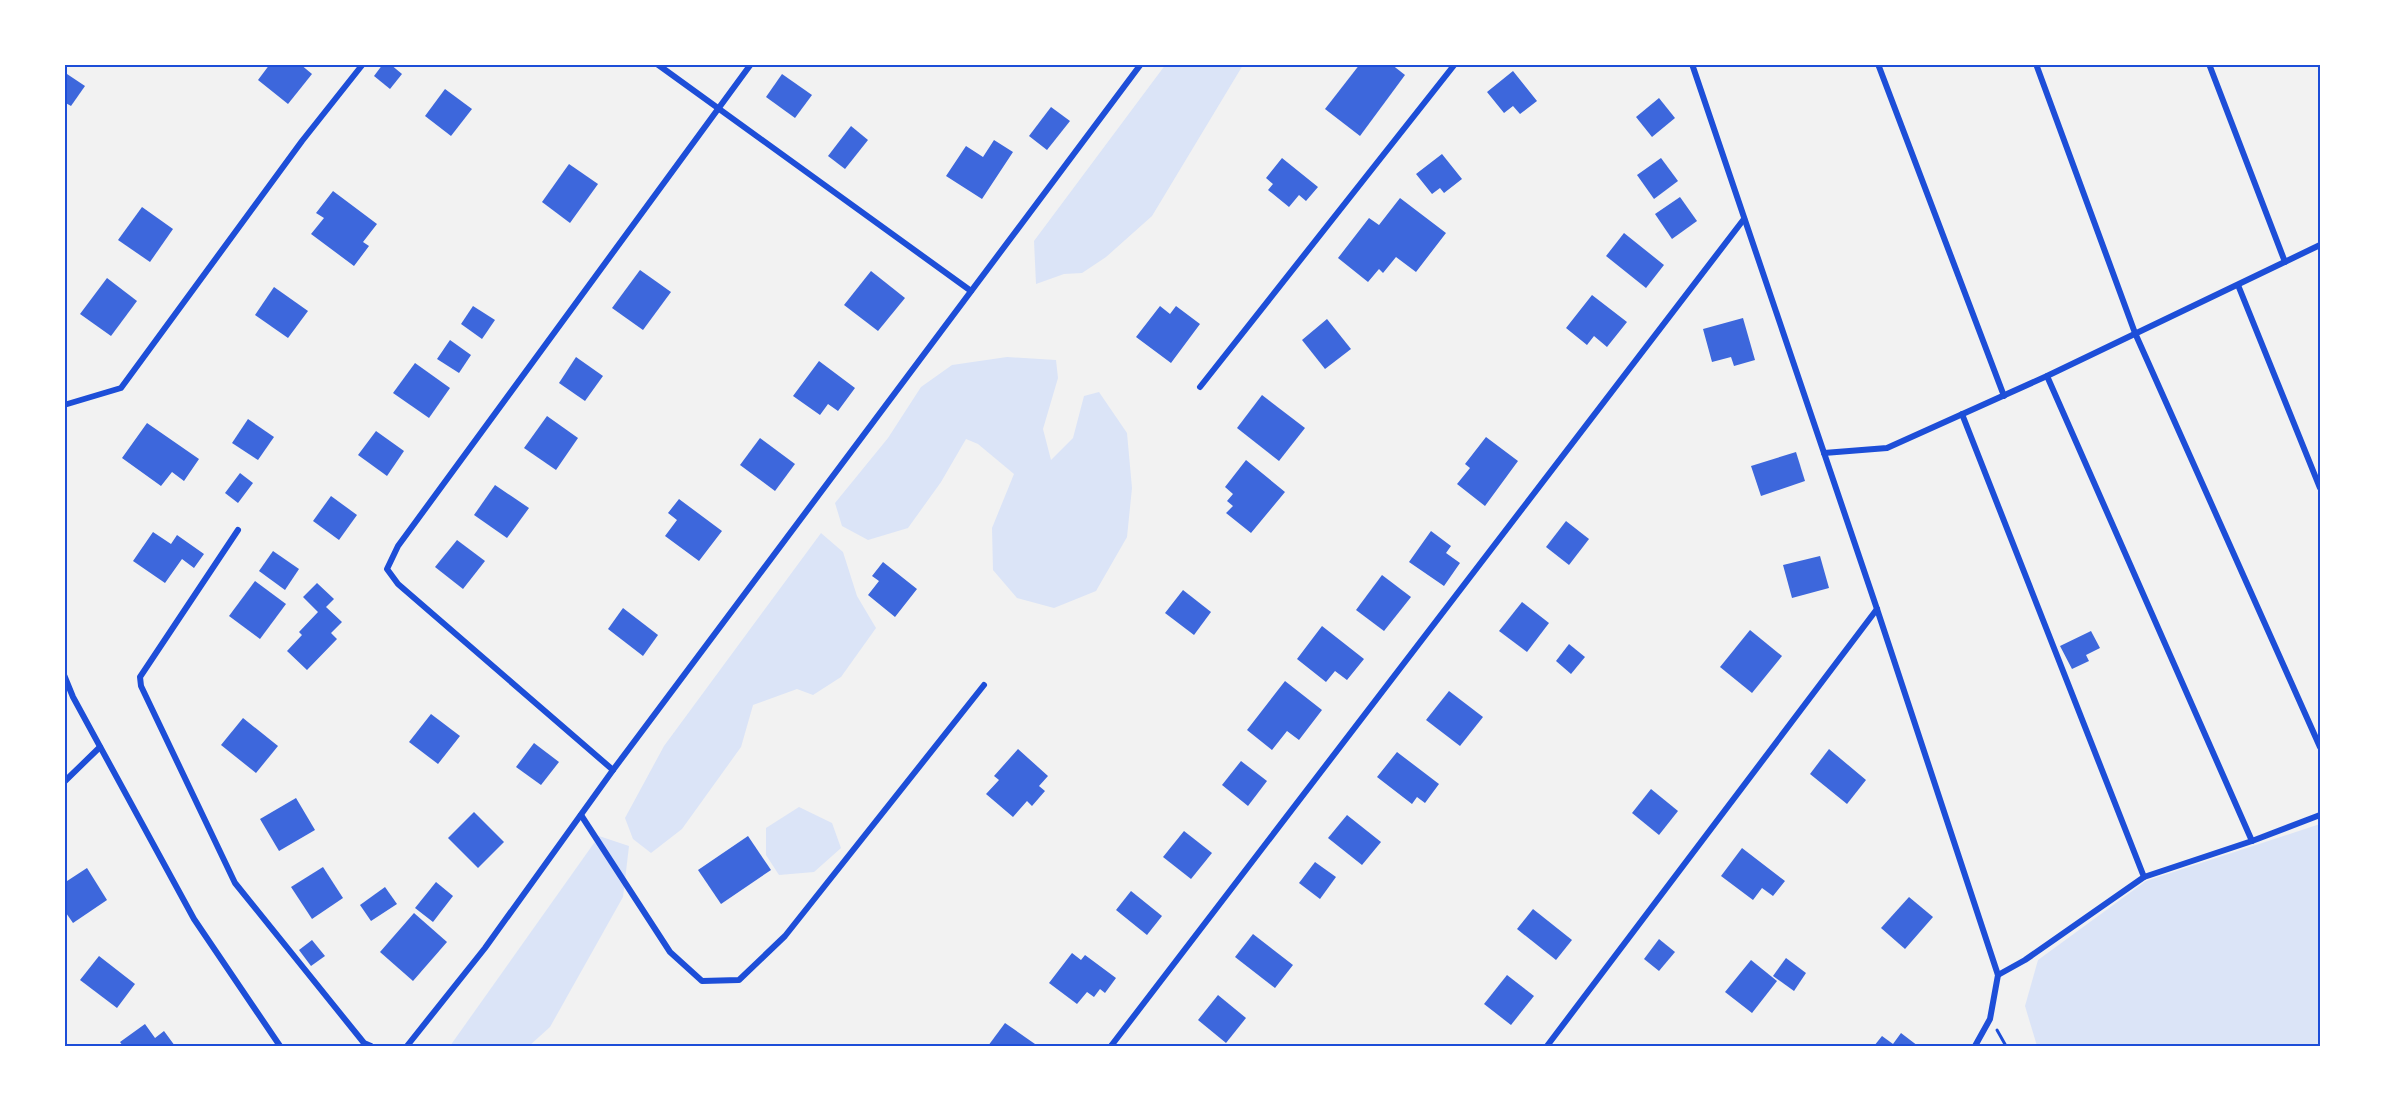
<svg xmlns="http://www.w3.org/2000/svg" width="2385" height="1111" font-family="'Noto Sans',sans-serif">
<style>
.green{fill:#dbe4f7}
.building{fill:#3d67dc}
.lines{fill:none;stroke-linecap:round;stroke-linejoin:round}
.path{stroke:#1d4ed8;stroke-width:3}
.minor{stroke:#1d4ed8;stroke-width:6}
.neatline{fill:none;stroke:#1d4ed8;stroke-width:2}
</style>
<rect width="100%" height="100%" fill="#f2f2f2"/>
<g class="green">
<path d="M1166,64L1243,65L1152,216L1106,257L1082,273L1064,274L1036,284L1034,241Z"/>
<path d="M1007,357L1056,360L1058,378L1043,429L1051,460L1073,438L1084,396L1099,392L1127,433L1132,488L1127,537L1096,591L1054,608L1017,598L993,570L992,528L1014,474L978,444L966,439L941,482L908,528L868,540L842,526L835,503L888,438L921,387L952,365Z"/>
<path d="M821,533L843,552L857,596L876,628L841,677L813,695L797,689L753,705L741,747L682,829L651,853L633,839L625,818L664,746Z"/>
<path d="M799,807L832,823L841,848L814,872L779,875L766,855V828Z"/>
<path d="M2320,824V1046H2037L2025,1006L2038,960L2146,881Z"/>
<path d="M599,836L629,846L623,897L550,1027L529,1046H450Z"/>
</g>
<g class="building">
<path d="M270,64H300L312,74L288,104L258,80Z"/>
<path d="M383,64H390L402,74L390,89L374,76Z"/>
<path d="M1360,64H1391L1405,75L1360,136L1325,109Z"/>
<path d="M1513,71L1537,101L1520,114L1513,106L1504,113L1487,92Z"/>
<path d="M64,72L85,86L71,106L64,102Z"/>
<path d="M782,74L812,95L795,118L766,97Z"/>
<path d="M445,89L472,109L451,136L425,116Z"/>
<path d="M1659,98L1675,118L1652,137L1636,117Z"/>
<path d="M1051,107L1070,121L1047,150L1029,136Z"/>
<path d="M851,126L868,140L845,169L828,156Z"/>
<path d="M994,140L1013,152L982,199L946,176L966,146L983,157Z"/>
<path d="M1442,154L1462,179L1444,193L1440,188L1432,194L1416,174Z"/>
<path d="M1282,158L1318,187L1306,201L1299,195L1289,207L1268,190L1273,184L1266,178Z"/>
<path d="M1661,158L1678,181L1654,199L1637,175Z"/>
<path d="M569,164L598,184L570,223L542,202Z"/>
<path d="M333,191L377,224L363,242L369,246L354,266L311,234L324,218L316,213Z"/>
<path d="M1680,197L1697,221L1672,239L1655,214Z"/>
<path d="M1400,198L1446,233L1416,272L1396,257L1383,273L1379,269L1368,282L1338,258L1369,218L1379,225Z"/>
<path d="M142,207L173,229L150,262L118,240Z"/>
<path d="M1624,233L1664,265L1646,288L1606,256Z"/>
<path d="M640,270L671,292L643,330L612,308Z"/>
<path d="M871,271L905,298L878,331L844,305Z"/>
<path d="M107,278L137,301L111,336L80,314Z"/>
<path d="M274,287L308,311L288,338L255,315Z"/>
<path d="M1592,295L1627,322L1607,347L1594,336L1587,345L1566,328Z"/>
<path d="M473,306L495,320L482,339L461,324Z"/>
<path d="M1160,306L1170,314L1176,306L1200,324L1171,363L1136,337Z"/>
<path d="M1743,318L1755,360L1734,366L1731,357L1712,362L1703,329Z"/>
<path d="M1327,319L1351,349L1325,369L1302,340Z"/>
<path d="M450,340L471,355L459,373L437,359Z"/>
<path d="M576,357L603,376L585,401L559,383Z"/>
<path d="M819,361L855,388L838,411L828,404L820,415L793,396Z"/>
<path d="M415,363L450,388L429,418L393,393Z"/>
<path d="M1262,395L1305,428L1279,461L1237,428Z"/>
<path d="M547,416L578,438L556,470L524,448Z"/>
<path d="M248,419L274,437L258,460L232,443Z"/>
<path d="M147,423L199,459L184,481L172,472L161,486L122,458Z"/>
<path d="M376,431L404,451L387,476L358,455Z"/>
<path d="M1486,437L1518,461L1485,506L1457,484L1470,468L1465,464Z"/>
<path d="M760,438L795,464L775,491L740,465Z"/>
<path d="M1796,452L1805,481L1761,496L1751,466Z"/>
<path d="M1246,460L1285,492L1251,533L1226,513L1233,506L1227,501L1233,494L1225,487Z"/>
<path d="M240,473L253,483L238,503L225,493Z"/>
<path d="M495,485L529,508L507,538L474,515Z"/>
<path d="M331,496L357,515L339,540L313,521Z"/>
<path d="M679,499L722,531L699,561L665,536L677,520L668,513Z"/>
<path d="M1566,521L1589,539L1569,565L1546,547Z"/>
<path d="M1431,531L1451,546L1446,553L1460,563L1444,586L1409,562Z"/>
<path d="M153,532L171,544L177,535L204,554L194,568L182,559L165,583L133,561Z"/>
<path d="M457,540L485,561L463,589L435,567Z"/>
<path d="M273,551L299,569L285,590L259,571Z"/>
<path d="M1820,556L1829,588L1792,598L1783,565Z"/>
<path d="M883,562L917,589L895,617L868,595L879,581L872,576Z"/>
<path d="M1382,575L1411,597L1384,631L1356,610Z"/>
<path d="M255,581L286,604L260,639L229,616Z"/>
<path d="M317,583L334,599L326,607L342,622L331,633L337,639L307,670L287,651L302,635L299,632L318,612L303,597Z"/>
<path d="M1183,590L1211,612L1194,635L1165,613Z"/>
<path d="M1522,602L1549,623L1527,652L1499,631Z"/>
<path d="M623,608L658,635L643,656L608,629Z"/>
<path d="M1322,626L1364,659L1347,680L1335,671L1326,682L1297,659Z"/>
<path d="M1750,630L1782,656L1752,693L1720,667Z"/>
<path d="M2091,631L2100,648L2086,655L2089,661L2072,669L2060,646Z"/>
<path d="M1569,644L1585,657L1571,674L1556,661Z"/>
<path d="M1285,681L1322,710L1299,740L1287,731L1272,750L1247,730Z"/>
<path d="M1449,691L1483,717L1460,746L1426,720Z"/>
<path d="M431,714L460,736L438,764L409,742Z"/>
<path d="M243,718L278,746L256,773L221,745Z"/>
<path d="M534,743L559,762L541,785L516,767Z"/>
<path d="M1018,749L1048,776L1039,786L1045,791L1032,806L1027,801L1013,817L986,794L999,780L994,776Z"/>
<path d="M1829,749L1866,780L1847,804L1810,774Z"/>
<path d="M1397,752L1439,784L1425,803L1417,797L1412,804L1377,777Z"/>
<path d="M1241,761L1267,781L1248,806L1222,785Z"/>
<path d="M1651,789L1678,811L1659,835L1632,813Z"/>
<path d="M296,798L315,830L279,851L260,819Z"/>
<path d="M474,812L504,842L478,868L448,838Z"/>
<path d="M1347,815L1381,842L1362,865L1328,838Z"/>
<path d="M1184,831L1212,853L1191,879L1163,857Z"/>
<path d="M748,836L771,870L721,904L698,870Z"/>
<path d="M1742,848L1785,881L1773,896L1762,888L1753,900L1721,876Z"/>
<path d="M1315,862L1336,877L1320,899L1299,883Z"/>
<path d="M323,867L343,898L312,919L291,887Z"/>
<path d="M87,868L107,900L73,923L64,910V883Z"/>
<path d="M436,882L453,896L433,922L415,908Z"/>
<path d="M385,887L397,904L371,921L360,905Z"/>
<path d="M1131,891L1162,916L1147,935L1116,910Z"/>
<path d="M1909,897L1933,917L1905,949L1881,928Z"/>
<path d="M1533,909L1572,940L1556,960L1517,929Z"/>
<path d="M414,913L447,942L413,981L380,952Z"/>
<path d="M1253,934L1293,965L1275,988L1235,957Z"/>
<path d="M1659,939L1675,952L1659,971L1644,959Z"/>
<path d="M312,940L325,956L311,966L299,950Z"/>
<path d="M1072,953L1081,960L1085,955L1116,978L1105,993L1100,989L1094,997L1087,992L1077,1004L1049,983Z"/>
<path d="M99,956L135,984L117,1008L80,980Z"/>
<path d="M1786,958L1806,973L1794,991L1773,976Z"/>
<path d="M1751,960L1777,981L1752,1013L1725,992Z"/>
<path d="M1507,975L1534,996L1511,1025L1484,1004Z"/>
<path d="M1218,995L1246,1018L1226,1043L1198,1020Z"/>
<path d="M1005,1023L1035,1044L1033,1046H988Z"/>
<path d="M145,1024L155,1038L164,1031L175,1046H123L120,1042Z"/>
<path d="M1901,1033L1918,1046H1874L1882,1036L1893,1044Z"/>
</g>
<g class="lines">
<path class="path" d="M1997,1030L2006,1046"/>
<g class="minor">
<path d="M657,64L971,291"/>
<path d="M1692,64L1877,609L1998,975L1990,1019L1975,1046"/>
<path d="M1878,64L2004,396"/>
<path d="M2036,64L2135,333L2320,747"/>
<path d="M2209,64L2285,262"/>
<path d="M2238,285L2320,488"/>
<path d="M2047,376L2252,841"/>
<path d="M1200,387L1455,64"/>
<path d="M64,405L121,388L302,141L363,64"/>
<path d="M1962,414L2144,877"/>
<path d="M1824,453L1887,448L2047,376L2320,245"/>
<path d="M238,530L140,677L141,686L235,883L364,1043L371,1046"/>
<path d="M64,675L73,697L194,919L280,1046"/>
<path d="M613,770L398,584L387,569L398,546L751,64"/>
<path d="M64,782L100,747"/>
<path d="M581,815L670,952L702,981L739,980L785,936L984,685"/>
<path d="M1998,975L2025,960L2144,877L2252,841L2320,815"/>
<path d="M407,1046L485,948L613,770L1141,64"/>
<path d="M1111,1046L1744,219"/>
<path d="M1547,1046L1877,609"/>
</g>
</g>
<rect width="2385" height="1111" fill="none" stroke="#ffffff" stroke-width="132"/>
<rect x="66" y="66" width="2253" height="979" class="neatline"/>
</svg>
